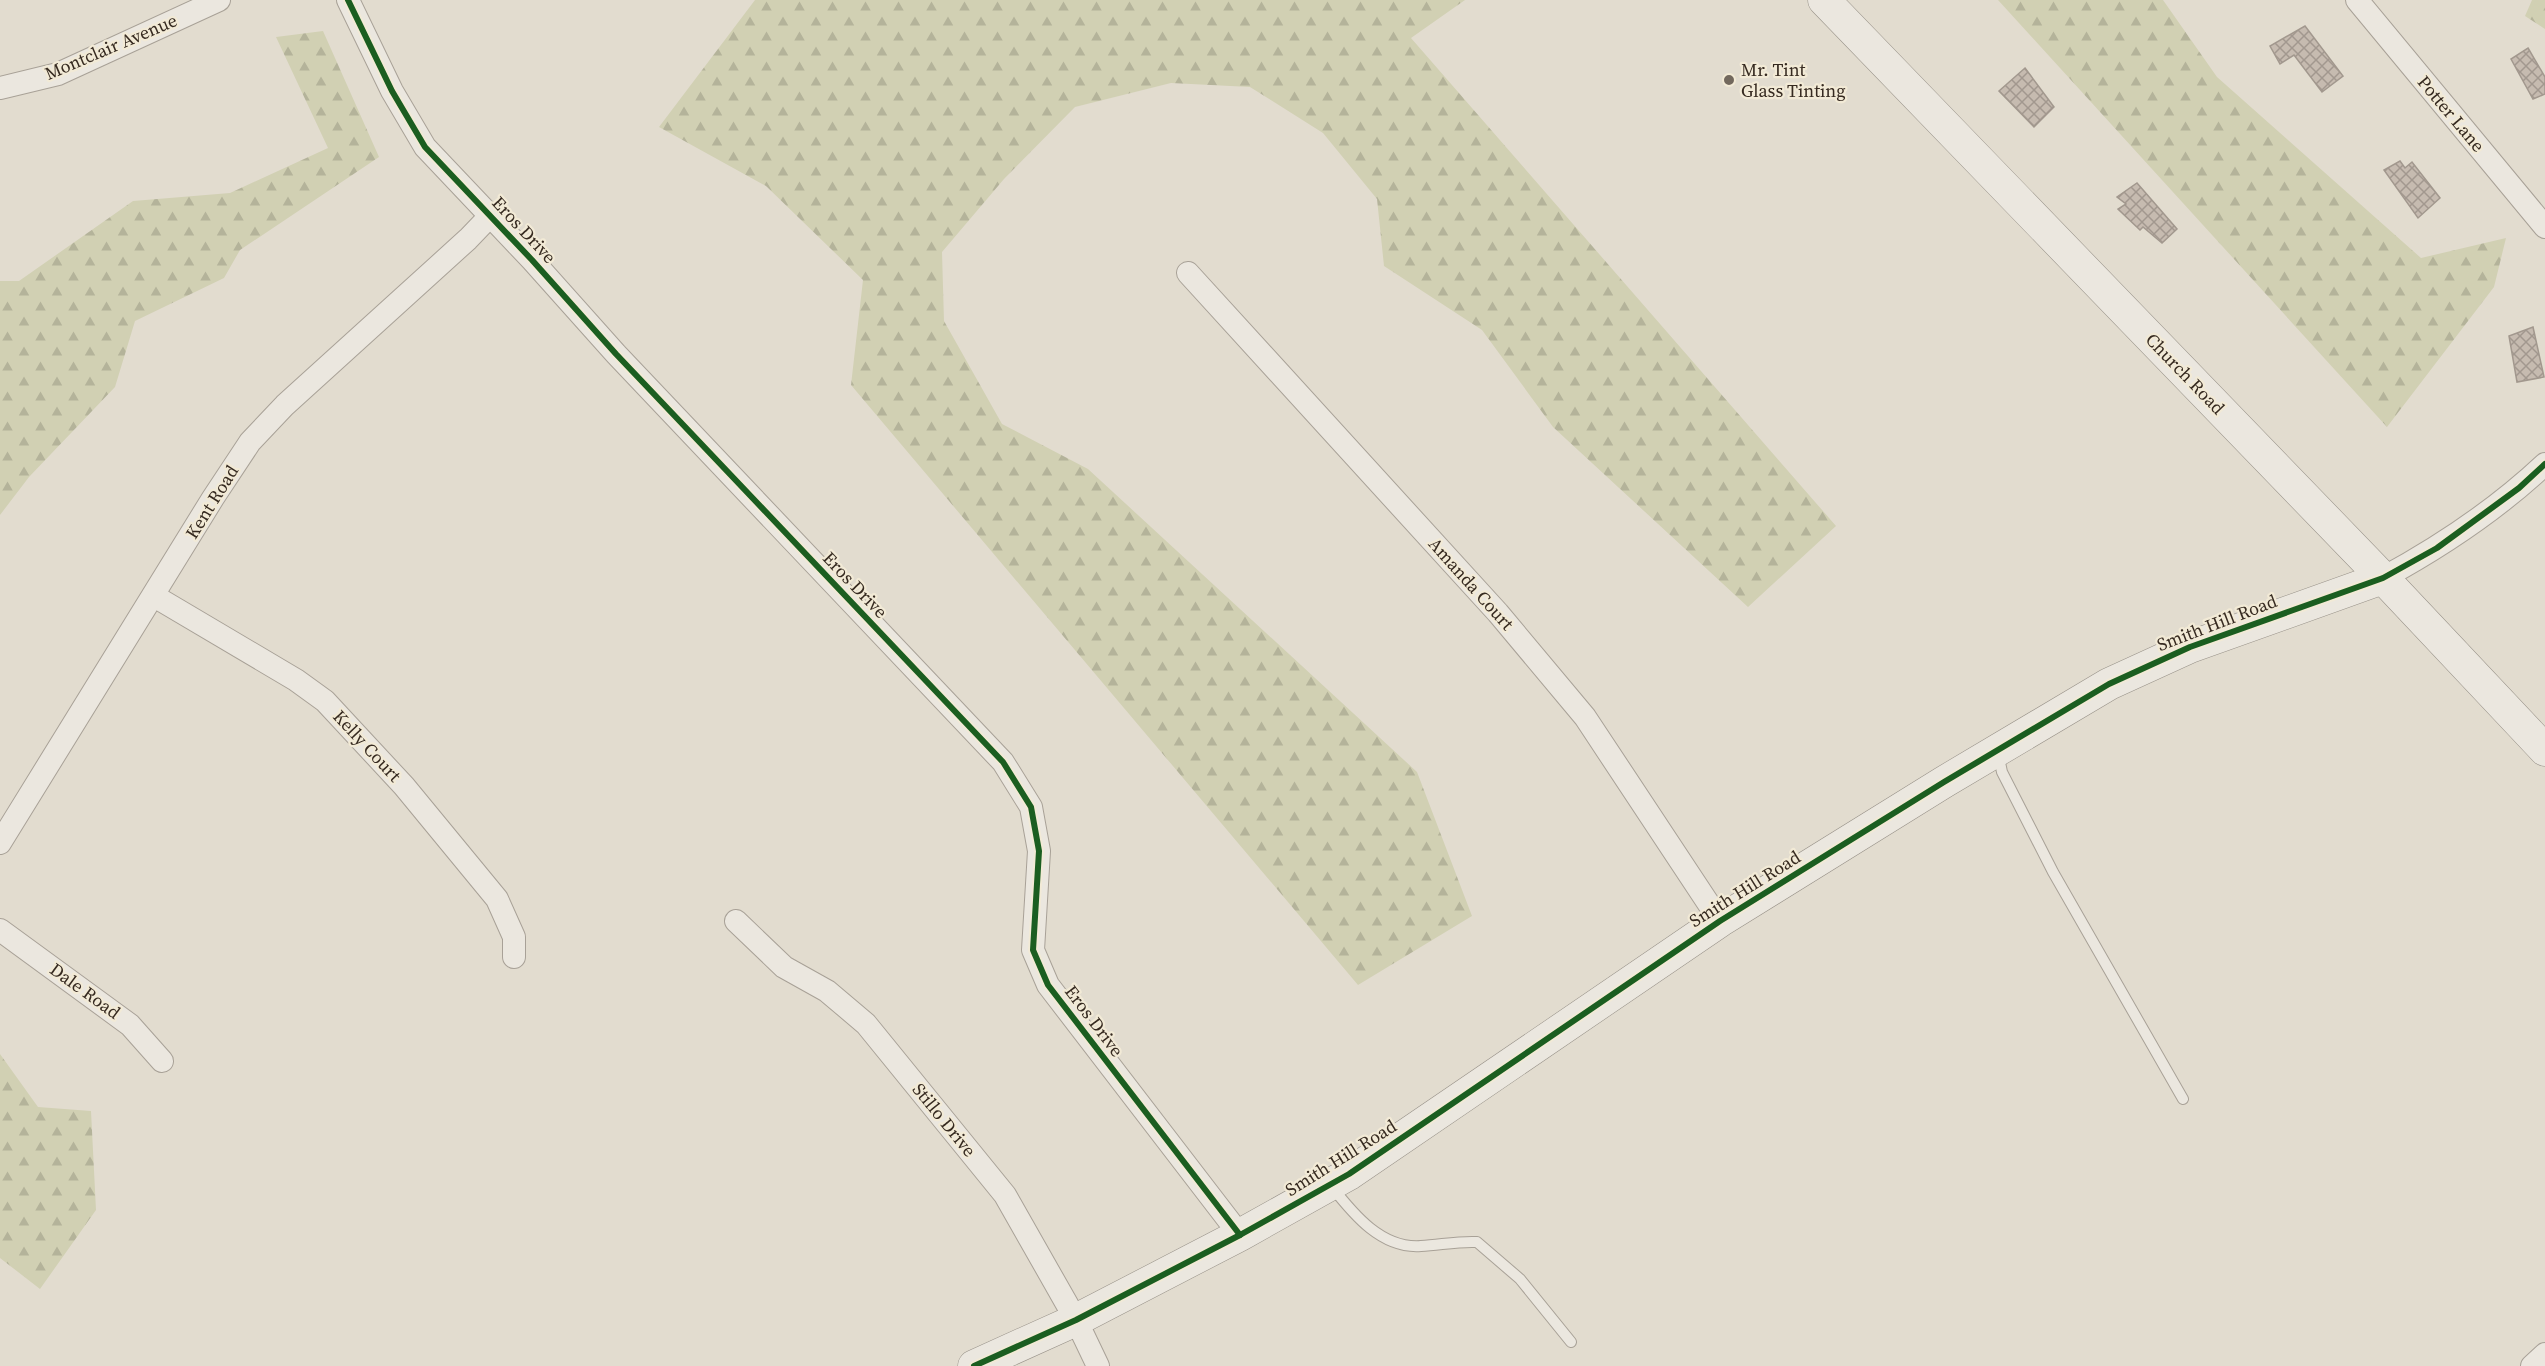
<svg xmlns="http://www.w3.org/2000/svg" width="2545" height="1366" font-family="'Source Serif 4',serif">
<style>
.forest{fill:url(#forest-firs)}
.building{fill:url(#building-cross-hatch);stroke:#a2988e;stroke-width:1.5}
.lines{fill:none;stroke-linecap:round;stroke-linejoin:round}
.lane-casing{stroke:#a8a197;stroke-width:12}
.street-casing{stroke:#a8a197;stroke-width:24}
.secondary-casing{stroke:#979188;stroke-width:33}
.lane{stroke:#ebe7df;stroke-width:10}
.street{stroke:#ebe7df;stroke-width:22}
.secondary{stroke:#ebe7df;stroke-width:32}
.cycleway-casing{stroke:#f2ead6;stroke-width:10}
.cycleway{stroke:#1b5e20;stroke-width:6}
.poi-dot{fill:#72685d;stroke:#f2ead6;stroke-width:2}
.labels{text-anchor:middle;stroke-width:4.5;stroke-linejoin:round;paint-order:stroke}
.street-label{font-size:18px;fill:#362a20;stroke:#f2ead6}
.poi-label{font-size:18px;fill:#362a20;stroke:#f2ead6;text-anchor:start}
</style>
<defs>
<pattern id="forest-firs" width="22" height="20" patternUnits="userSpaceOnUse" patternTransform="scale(1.5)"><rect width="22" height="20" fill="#d1d0b3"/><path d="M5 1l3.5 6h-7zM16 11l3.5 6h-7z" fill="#b4b39a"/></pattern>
<pattern id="building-cross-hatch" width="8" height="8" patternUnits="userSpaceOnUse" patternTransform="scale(1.5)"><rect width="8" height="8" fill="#c6bbb0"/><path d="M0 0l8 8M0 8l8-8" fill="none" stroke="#a2988f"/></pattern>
</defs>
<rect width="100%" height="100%" fill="#e2dccf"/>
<g class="forest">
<path d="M755,0H1465L1411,38L1836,526L1748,607L1553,427L1482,330L1384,266L1377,199L1323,133L1250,87L1171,83L1075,107L1004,179L942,252L944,321L1002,424L1088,469L1417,772L1472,916L1358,985L851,385L863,280L766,186L659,127Z"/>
<path d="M1998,0H2163L2217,77L2421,258L2506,238L2494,287L2387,427Z"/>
<path d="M2532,0H2545V29L2525,16Z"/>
<path d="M323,31L379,157L240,250L224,278L135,321L115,387L29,477L0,515V281H19L133,201L230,193L328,148L276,37Z"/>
<path d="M0,1054L38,1107L91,1111L96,1210L40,1289L0,1258Z"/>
</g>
<g class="building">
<path d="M2305,26L2343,76L2322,92L2294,55L2280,64L2270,46Z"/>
<path d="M2528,48L2545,77V94L2533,99L2511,59Z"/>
<path d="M2025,68L2054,107L2034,127L1999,91Z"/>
<path d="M2400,161L2405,168L2412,162L2440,198L2418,218L2384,170Z"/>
<path d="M2137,183L2177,229L2162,243L2143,227L2140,230L2118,209L2126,204L2117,197Z"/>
<path d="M2533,327L2544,377L2517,382L2509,336Z"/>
</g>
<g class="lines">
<defs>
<g id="lane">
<path d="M1998,753L2002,772L2053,872L2183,1099"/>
<path d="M1332,1187C1354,1215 1382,1249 1421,1246C1440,1245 1458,1241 1477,1242L1520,1279L1571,1342"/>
</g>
<g id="street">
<path d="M348,0L392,91L425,147L532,260L616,354L1003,762L1031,807L1039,851L1033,950L1048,985L1240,1235"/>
<path d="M2357,0L2545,227"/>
<path d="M0,88L58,74L219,0"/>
<path d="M1188,273L1498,613L1585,717L1720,921"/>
<path d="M2383,578C2442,546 2496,510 2545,464"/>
<path d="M154,596L296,680L325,701L404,786L497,899L514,937V957"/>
<path d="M0,843L213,498L250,442L285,405L468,239L491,215"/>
<path d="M736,921L784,967L827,991L866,1024L1005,1195L1076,1320L1098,1366"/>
<path d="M0,930L130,1025L162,1061"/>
<path d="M2532,1366L2545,1354"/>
</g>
<g id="secondary">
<path d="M1824,0L2383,578L2545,750"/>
<path d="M974,1366L1076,1320L1240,1235L1349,1174L1720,921L1944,782L2109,684L2190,647L2383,578"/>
</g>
</defs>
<use href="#lane" class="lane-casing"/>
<use href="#street" class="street-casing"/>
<use href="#secondary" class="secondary-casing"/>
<use href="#lane" class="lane"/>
<use href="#street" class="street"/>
<use href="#secondary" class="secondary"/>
<defs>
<g id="cycleway">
<path d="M348,0L392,91L425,147L532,260L616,354L1003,762L1031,807L1039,851L1033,950L1048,985L1240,1235"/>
<path d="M974,1366L1076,1320L1240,1235L1349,1174L1720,921L1944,782L2109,684L2190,647L2383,578L2437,548L2519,488L2545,464"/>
</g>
</defs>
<use href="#cycleway" class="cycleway-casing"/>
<use href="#cycleway" class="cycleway"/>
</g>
<circle class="poi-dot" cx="1729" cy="80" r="6"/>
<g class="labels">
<g class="street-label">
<text transform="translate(111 47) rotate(-23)" y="6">Montclair Avenue</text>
<text transform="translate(2451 114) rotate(50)" y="6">Potter Lane</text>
<text transform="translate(524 230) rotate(47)" y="6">Eros Drive</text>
<text transform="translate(2185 374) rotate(46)" y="6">Church Road</text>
<text transform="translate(212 502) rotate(-58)" y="6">Kent Road</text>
<text transform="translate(1471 584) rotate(48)" y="6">Amanda Court</text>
<text transform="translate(855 585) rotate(46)" y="6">Eros Drive</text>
<text transform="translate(2217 623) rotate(-21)" y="6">Smith Hill Road</text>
<text transform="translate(367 746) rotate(47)" y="6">Kelly Court</text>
<text transform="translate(1745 889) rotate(-32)" y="6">Smith Hill Road</text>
<text transform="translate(85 991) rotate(36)" y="6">Dale Road</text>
<text transform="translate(1094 1021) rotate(53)" y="6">Eros Drive</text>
<text transform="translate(944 1120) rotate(51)" y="6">Stillo Drive</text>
<text transform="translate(1341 1158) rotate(-32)" y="6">Smith Hill Road</text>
</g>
<g class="poi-label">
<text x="1741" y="76">Mr. Tint<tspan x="1741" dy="21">Glass Tinting</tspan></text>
</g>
</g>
</svg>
